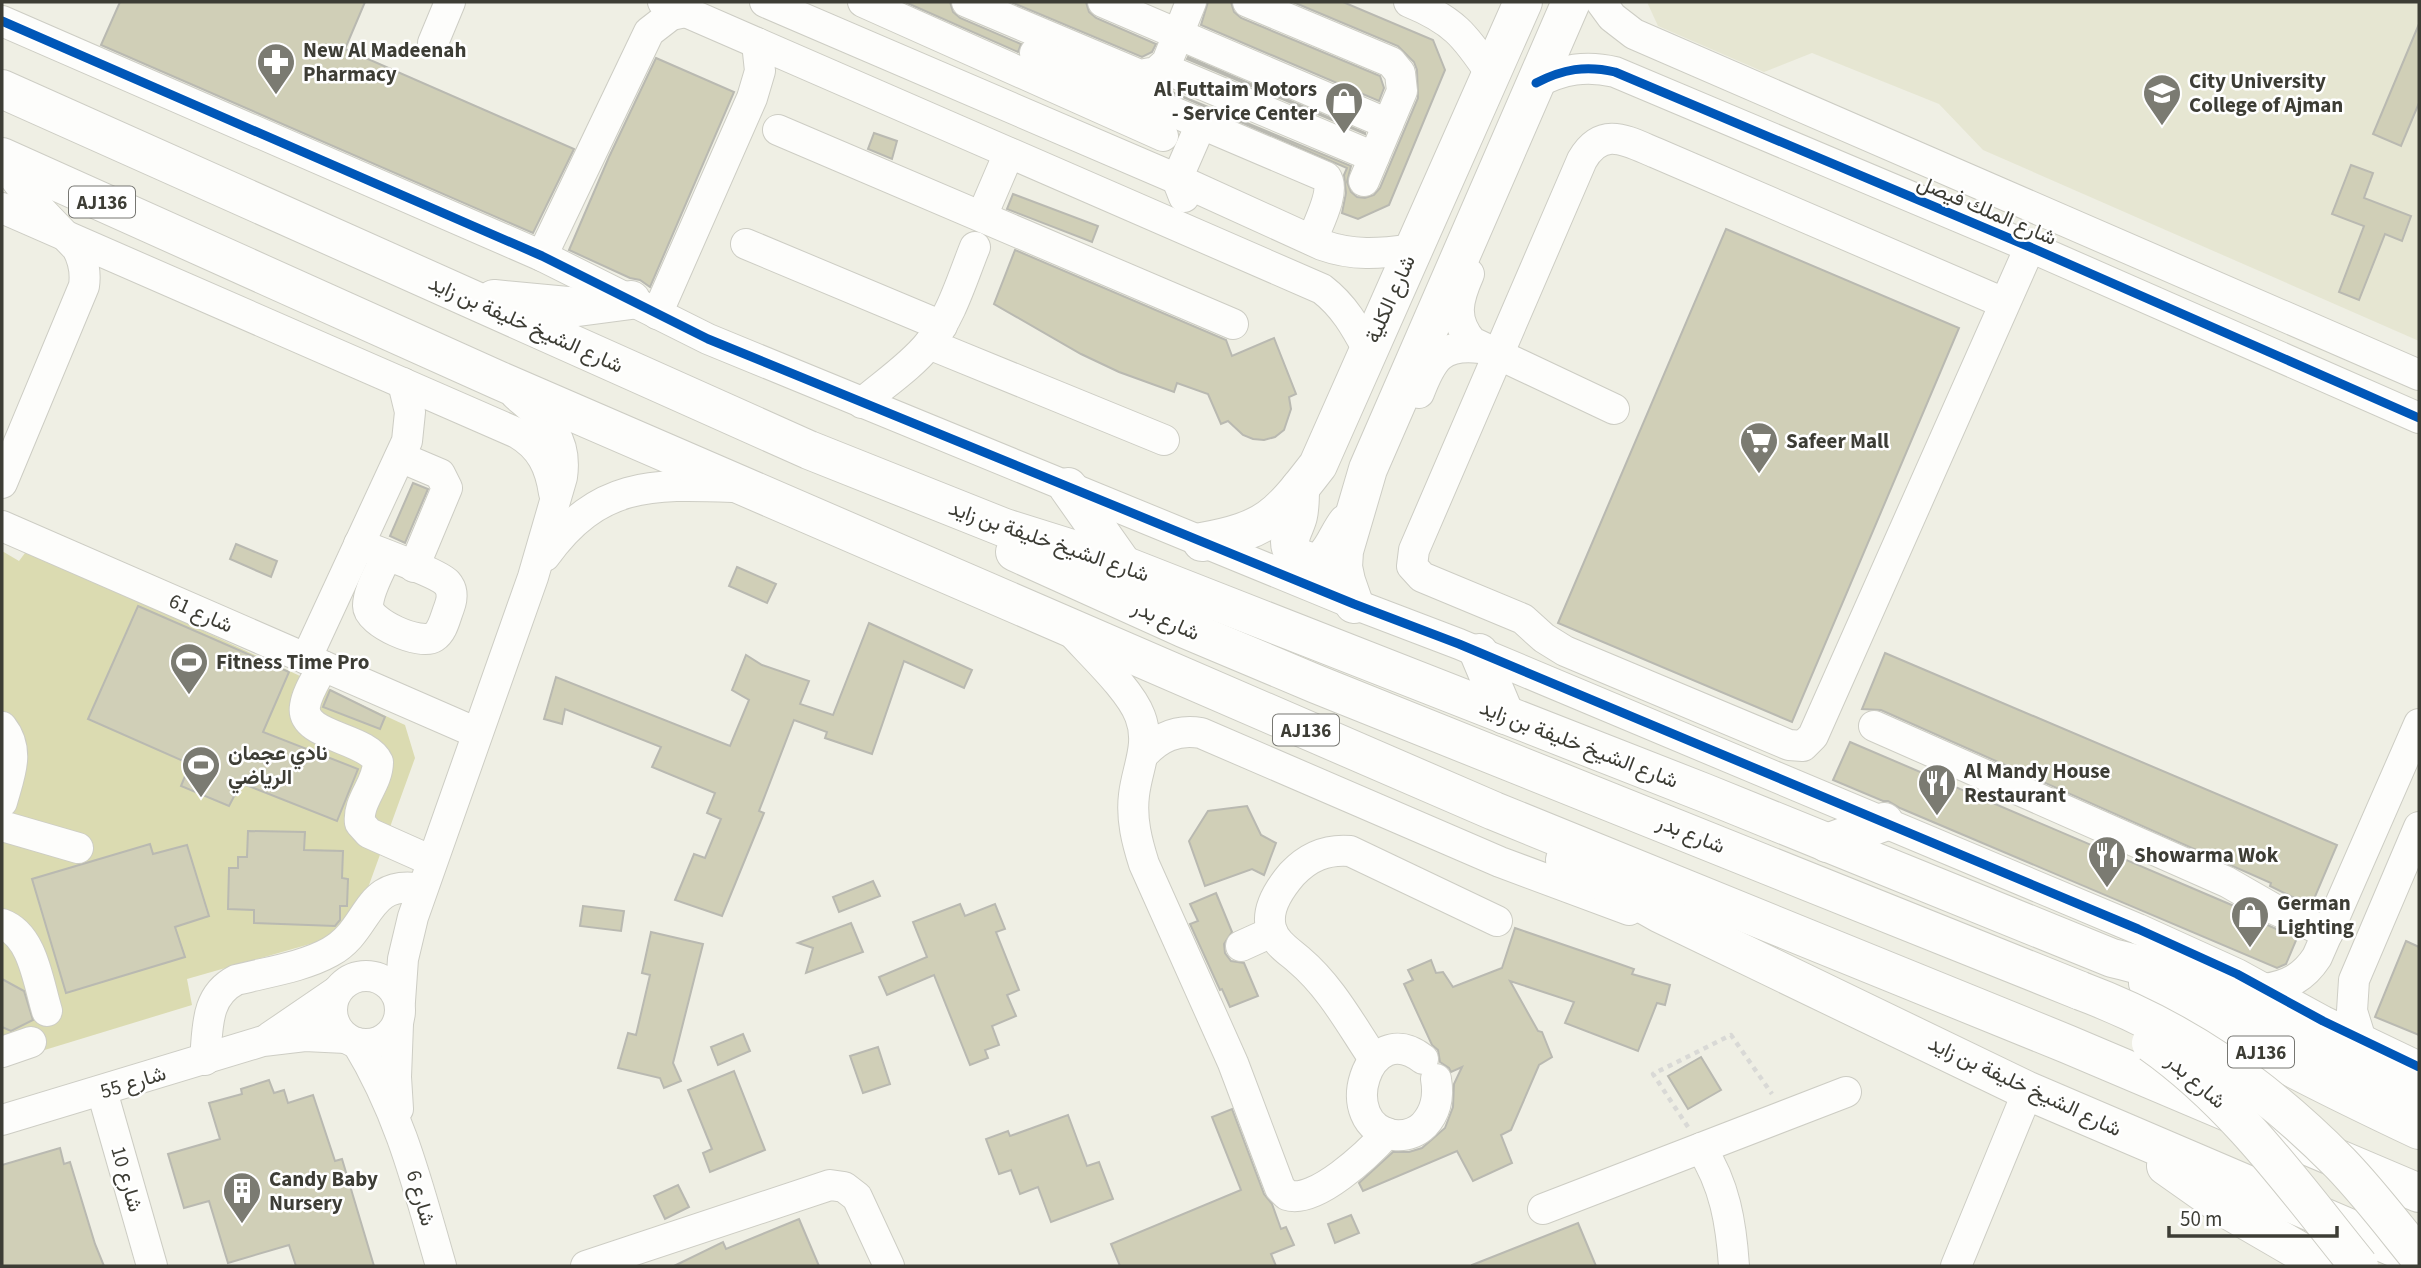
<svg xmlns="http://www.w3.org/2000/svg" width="2421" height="1268" font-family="'Source Sans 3',Vazirmatn,sans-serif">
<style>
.built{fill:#e6e6d2}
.green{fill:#dbdbb1}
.building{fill:#d0cfb7;stroke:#b9b9b1;stroke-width:2}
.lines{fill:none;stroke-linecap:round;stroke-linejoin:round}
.minor-casing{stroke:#cdcdc4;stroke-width:32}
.major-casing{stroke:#cdcdc4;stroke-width:40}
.path{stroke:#d9d9d6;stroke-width:4.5;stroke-dasharray:5 5;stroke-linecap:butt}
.minor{stroke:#fdfdfb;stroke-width:30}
.major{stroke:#fdfdfb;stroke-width:38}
.major-bridge-casing{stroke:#cdcdc4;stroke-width:40;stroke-linecap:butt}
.major-bridge{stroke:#fdfdfb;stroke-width:38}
.cycleway-casing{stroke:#fff;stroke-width:13}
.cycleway{stroke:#0057b8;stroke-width:9}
.labels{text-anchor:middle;stroke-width:5;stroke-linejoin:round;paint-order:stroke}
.shield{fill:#fff;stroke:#777772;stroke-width:2}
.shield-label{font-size:19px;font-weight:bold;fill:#3d3d35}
.poi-label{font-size:21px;font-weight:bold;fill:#3d3d35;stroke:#fff;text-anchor:start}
.street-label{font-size:21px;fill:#3d3d35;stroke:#fff}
</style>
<rect width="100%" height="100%" fill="#efefe4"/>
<path class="built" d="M1647,2H2419V341L1983,150L1939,104L1812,53L1764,72L1658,26Z"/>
<path class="green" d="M28,549L405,725L415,758L352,932L187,979L192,1005L2,1063V551L19,561Z"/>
<g class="building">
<path d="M120,2H365L345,49L574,149L533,233L101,45Z"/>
<path d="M905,2H950L953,12L960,18L1021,44L1018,52Z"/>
<path d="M1011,2H1086L1089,12L1096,18L1156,44L1152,52L1142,57Z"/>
<path d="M1208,2H1231L1234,12L1241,18L1380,76L1384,88L1379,101L1201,25Z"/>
<path d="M1293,2H1343L1433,40L1445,70L1389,205L1358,219L1342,213L1346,193L1344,175L1347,168L1162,88L1351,166L1347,182L1351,192L1357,197L1365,198L1374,195L1380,188L1418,98L1417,70L1414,62L1398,46Z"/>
<path d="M2419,24V103L2401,146L2373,134Z"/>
<path d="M1188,57L1365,133V134L1187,59Z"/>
<path d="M656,58L734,92L650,287L640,280L630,278L569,250L609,157Z"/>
<path d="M874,133L897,141L892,159L868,149Z"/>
<path d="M2351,165L2373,173L2364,198L2411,216L2402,241L2385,234L2359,300L2339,292L2364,226L2332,214Z"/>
<path d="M1013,194L1098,226L1092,242L1007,209Z"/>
<path d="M1726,229L1959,328L1792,722L1558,623Z"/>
<path d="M1015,250L1226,340L1232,356L1274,338L1296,394L1289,397L1291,409L1284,430L1275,437L1264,440L1253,439L1243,435L1228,421L1221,424L1208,394L1177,383L1174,392L1119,372L1081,354L994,304Z"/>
<path d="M413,483L428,489L405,543L390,536Z"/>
<path d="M236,544L277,561L271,577L230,559Z"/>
<path d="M737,567L776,584L767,603L729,586Z"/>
<path d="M138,606L289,672L263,732L358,769L337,821L241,783L229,806L181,786L190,764L88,719Z"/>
<path d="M869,623L972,670L964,688L904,661L872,754L825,738L827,732L794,720L759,811L764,813L722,916L675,900L694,854L705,858L721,819L707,813L715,793L652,767L661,747L565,709L562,724L544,719L556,677L730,746L749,700L732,690L746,655L762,665L809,681L800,704L833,715Z"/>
<path d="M1885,653L2337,845L2311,906L2270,886L2271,883L1881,710L1862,709Z"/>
<path d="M330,690L385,717L380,729L323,707Z"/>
<path d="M1850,742L2234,906L2265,924L2297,938L2286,964L2277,968L1900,808L1888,801H1883L1833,780Z"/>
<path d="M1247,806L1261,835L1276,843L1264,875L1252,869L1205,886L1189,841L1208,811Z"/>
<path d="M248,831L305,832L304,850L343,851L342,878L348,879L347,906H340V920L335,926L254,923V910L228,909L229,868H238V857H247Z"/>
<path d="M150,844L153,854L187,845L209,916L175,927L185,957L66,993L32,879Z"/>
<path d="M873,881L880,896L839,912L833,897Z"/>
<path d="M1216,893L1232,932L1224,944L1225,953L1231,961L1244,963L1258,996L1230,1007L1222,989L1220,990L1190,924L1198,921L1190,904Z"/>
<path d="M960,904L965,916L995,904L1005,929L996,932L1019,990L1007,995L1016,1016L992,1026L999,1045L985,1050L988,1058L970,1065L934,975L887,995L879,977L927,957L913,922Z"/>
<path d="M583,906L624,911L621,931L580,926Z"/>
<path d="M851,923L863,952L806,973L813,948L798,943Z"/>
<path d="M1515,928L1611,961L1634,969L1632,974L1670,985L1665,1005L1657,1003L1638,1051L1565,1023L1574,1002L1510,981L1538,1031L1542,1032L1552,1057L1539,1065L1511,1130L1501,1135L1512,1163L1473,1181L1457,1151L1363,1191L1359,1183L1393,1152H1409L1422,1148L1445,1128L1453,1107L1454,1084L1462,1067L1451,1072L1449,1068L1440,1062L1438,1050L1432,1045L1404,984L1413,980L1408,970L1431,960L1436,973L1443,972L1453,987L1502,968Z"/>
<path d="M651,932L703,944L673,1063L681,1081L664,1088L660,1078L618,1068L628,1033L636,1035L650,975L642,973Z"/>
<path d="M2406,941L2419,947V1035L2375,1017Z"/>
<path d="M2,979L24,991L33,1020L11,1031L2,1027Z"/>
<path d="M743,1034L750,1051L718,1065L711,1047Z"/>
<path d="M878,1047L890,1084L863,1093L850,1056Z"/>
<path d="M1701,1057L1721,1090L1688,1109L1668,1076Z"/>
<path d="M734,1071L765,1150L710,1172L703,1153L712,1149L688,1090Z"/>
<path d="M269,1080L274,1093L284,1090L288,1103L313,1095L335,1161L342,1159L374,1266H296L289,1245L228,1263L209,1201L184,1208L168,1154L220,1139L209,1103L242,1094L241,1089Z"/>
<path d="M1232,1109L1264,1194L1272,1204L1281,1229L1286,1227L1294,1245L1271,1254L1276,1266H1120L1111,1244L1241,1190L1212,1117Z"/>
<path d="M1068,1115L1087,1166L1099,1162L1113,1199L1051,1222L1038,1187L1020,1194L1011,1170L999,1174L986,1139L1008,1131L1010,1136Z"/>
<path d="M60,1148L64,1164L70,1162L95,1244L104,1266H2V1165Z"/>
<path d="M678,1185L689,1207L665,1219L654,1196Z"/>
<path d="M1351,1215L1359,1233L1335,1243L1328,1224Z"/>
<path d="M799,1219L819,1266H674L723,1242L726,1249Z"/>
<path d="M1578,1223L1596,1266H1472V1265Z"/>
</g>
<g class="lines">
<defs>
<g id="minor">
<path d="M663,2L1322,289C1344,306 1355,326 1368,350"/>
<path d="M765,2L1177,179L1322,245C1353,256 1379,254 1412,249"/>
<path d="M863,2L1163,136"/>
<path d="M967,2L1140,75L1156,72L1167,62L1191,2"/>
<path d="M1103,2L1388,124"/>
<path d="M1248,2L1391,62L1400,73L1402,91L1364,181"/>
<path d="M1409,2C1453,20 1465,35 1491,74"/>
<path d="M1601,2L1612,17L1634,34L2419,375"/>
<path d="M2,21L542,256L708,339L1354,604L1459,644L2138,929L2237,974L2323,1021L2419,1067"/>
<path d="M433,43L450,2"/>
<path d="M1035,53L1326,177C1336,191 1318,224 1312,240"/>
<path d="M1163,68L1374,157"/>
<path d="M1536,83C1563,69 1586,65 1615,72L2030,247L2419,418"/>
<path d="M778,130L1233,324"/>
<path d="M2,161L31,200L77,248C84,261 86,272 84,286L2,483"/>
<path d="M1184,197L1177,179L1201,124"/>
<path d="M2,208L517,433C541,447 550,466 554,493"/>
<path d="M982,216L1009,153"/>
<path d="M746,244L942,326"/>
<path d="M542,256L649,32L671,15L685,12"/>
<path d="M1469,274C1458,299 1452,319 1472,342L1614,409"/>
<path d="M2004,303L1656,153C1627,141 1602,125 1582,160L1414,550L1412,566L1422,577L1523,619L1544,638L1565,651L1789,745L1803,746L1813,736L2030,247"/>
<path d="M657,314L752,98L760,71L757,43"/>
<path d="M929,344L1164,440"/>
<path d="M1419,393C1432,359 1441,343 1481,348"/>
<path d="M862,403C884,384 910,367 928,345C951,318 962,279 975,247"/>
<path d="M400,457L440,474L447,488L414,567"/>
<path d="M2,526L477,733"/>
<path d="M359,544C375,551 438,573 447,583C454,591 452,600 449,608C445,618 443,631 434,637C421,646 368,623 368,606C368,590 381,570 386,556"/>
<path d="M545,556C598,482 651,484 733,487"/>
<path d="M1069,629C1089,652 1130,689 1140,716C1151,744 1137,768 1134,795C1131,819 1137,842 1144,864L1233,1063L1280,1188L1287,1195C1315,1205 1369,1153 1387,1133"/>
<path d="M306,659L407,441L410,412L403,383"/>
<path d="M323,666C317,678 307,692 305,706C300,737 367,737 378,762C378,784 357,801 360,823L369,833L432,861"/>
<path d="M1874,726L2227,882L2274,909L2328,933"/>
<path d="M2,727C21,751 9,776 2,802"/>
<path d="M1143,755C1159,737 1177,729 1201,733L1500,862L1629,910"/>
<path d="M2,826L78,848"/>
<path d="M2,924C33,935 38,982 47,1011"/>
<path d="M1241,946L1272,932"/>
<circle cx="366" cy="1010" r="34"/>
<path d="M2264,989C2288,986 2304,977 2317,957L2419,724"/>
<path d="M400,1001L403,959L413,917L533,577L562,477C568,435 545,420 516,395"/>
<path d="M398,1024L396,1077L398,1109"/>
<path d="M270,1037L336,992"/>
<path d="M2361,1040L2352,1011L2354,980L2419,827"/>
<path d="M357,1043C401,1115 418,1187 441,1266"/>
<path d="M2,1052L31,1042"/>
<path d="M1374,1059C1351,1025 1331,987 1299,960C1289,951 1275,943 1271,928C1266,909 1280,888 1292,874C1308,857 1326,849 1350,851L1497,921"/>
<path d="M1423,1059C1367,1015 1334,1126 1394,1135C1405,1136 1416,1133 1424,1125C1436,1112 1439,1096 1436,1079"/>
<path d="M205,1060C208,1028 205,996 236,980C267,972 303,967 330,952C371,930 364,878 422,889"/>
<path d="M102,1091L152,1266"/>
<path d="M2,1120L263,1041L305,1036L346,1038"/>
<path d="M1701,1148C1725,1185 1731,1223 1734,1266"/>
<path d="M1543,1209L1846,1092"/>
<path d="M586,1266L830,1185L844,1187L857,1197L889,1266"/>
<path d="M1956,1266L2028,1091"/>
</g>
<g id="major">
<path d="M2,89L809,450L1005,528L1123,565L1705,793L2112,958C2223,983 2315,1050 2419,1093"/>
<path d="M2,157L498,380L1494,811L2067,1044L2419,1193"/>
<path d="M494,299L578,307L631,300"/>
<path d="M1068,487L1123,565"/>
<path d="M1300,488C1300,497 1300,507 1298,516C1296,525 1290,533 1290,542C1290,550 1295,556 1302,559C1329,571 1334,539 1347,523"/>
<path d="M1202,542C1267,530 1278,517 1318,465L1523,2"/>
<path d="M1015,552L1183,628L1316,684L2081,991"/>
<path d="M1354,604L1346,581L1343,567L1344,551L1368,469L1571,2"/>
<path d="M1479,653L1505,715"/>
<path d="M1827,843L1884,822"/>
<path d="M1565,860L1661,914L2028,1091L2419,1258"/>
<path d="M2148,983C2234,1041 2326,1086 2419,1130"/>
<path d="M2166,1166L2227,1209L2325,1266"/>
</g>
</defs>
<use href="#minor" class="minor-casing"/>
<use href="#major" class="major-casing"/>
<path class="path" d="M1688,1127L1653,1074L1731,1035L1772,1094"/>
<use href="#minor" class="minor"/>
<use href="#major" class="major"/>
<defs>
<g id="major-bridge">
<path d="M2081,991C2183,1029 2264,1086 2340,1163C2369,1193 2393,1225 2419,1257"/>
<path d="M2151,1043C2236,1103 2295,1187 2359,1266"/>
</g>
</defs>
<use href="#major-bridge" class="major-bridge-casing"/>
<use href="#major-bridge" class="major-bridge"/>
<defs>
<g id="cycleway">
<path d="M2,21L542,256L708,339L1354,604L1459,644L2138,929L2237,974L2323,1021L2419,1067"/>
<path d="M1536,83C1563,69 1586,65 1615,72L2030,247L2419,418"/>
</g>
</defs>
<use href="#cycleway" class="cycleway-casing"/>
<use href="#cycleway" class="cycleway"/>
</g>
<defs>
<symbol id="pharmacy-pin" viewBox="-11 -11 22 30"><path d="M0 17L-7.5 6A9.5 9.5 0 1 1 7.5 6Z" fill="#7b7b72" stroke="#fff"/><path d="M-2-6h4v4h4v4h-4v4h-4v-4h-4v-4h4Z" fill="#fff"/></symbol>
<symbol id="university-pin" viewBox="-11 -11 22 30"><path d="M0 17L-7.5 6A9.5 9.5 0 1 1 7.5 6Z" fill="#7b7b72" stroke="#fff"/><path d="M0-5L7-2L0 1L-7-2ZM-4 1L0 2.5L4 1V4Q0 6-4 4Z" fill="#fff"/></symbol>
<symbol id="shop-pin" viewBox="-11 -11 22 30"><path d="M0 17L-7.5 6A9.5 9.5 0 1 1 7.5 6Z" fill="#7b7b72" stroke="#fff"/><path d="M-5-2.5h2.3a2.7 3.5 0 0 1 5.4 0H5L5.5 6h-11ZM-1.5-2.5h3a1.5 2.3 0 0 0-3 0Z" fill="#fff"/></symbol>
<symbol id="supermarket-pin" viewBox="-11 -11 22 30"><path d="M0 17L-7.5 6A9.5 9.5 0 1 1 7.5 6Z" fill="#7b7b72" stroke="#fff"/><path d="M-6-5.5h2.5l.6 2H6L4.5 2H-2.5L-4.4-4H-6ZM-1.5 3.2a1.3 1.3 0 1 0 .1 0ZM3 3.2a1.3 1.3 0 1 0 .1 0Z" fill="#fff"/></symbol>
<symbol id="stadium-pin" viewBox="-11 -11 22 30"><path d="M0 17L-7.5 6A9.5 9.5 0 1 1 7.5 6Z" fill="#7b7b72" stroke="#fff"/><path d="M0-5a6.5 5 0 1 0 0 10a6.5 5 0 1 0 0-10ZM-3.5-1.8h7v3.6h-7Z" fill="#fff"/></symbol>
<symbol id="restaurant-pin" viewBox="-11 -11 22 30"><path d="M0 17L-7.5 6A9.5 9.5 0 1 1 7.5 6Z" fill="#7b7b72" stroke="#fff"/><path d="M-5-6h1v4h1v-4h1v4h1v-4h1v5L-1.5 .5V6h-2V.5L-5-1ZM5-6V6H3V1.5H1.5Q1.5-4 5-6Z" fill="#fff"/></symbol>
<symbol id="building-pin" viewBox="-11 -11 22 30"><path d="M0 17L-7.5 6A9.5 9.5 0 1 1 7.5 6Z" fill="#7b7b72" stroke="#fff"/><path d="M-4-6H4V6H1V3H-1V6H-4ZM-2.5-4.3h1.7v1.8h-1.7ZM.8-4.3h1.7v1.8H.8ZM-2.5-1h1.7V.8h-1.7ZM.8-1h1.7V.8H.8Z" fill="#fff"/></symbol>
</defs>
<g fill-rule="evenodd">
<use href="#pharmacy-pin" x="254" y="40" width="44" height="60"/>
<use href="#university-pin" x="2140" y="71" width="44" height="60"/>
<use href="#shop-pin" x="1322" y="79" width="44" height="60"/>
<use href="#supermarket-pin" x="1737" y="419" width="44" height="60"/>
<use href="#stadium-pin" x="167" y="640" width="44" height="60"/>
<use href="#stadium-pin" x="179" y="743" width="44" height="60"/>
<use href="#restaurant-pin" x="1915" y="761" width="44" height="60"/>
<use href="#restaurant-pin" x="2085" y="833" width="44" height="60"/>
<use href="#shop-pin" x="2228" y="893" width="44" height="60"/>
<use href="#building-pin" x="220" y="1169" width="44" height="60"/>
</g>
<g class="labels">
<g class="shield">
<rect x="69" y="186.5" width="66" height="31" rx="5"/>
<rect x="1273" y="714.5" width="66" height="31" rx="5"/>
<rect x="2228" y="1036.5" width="66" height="31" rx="5"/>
</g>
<g class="shield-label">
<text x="102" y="209">AJ136</text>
<text x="1306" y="737">AJ136</text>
<text x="2261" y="1059">AJ136</text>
</g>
<g class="poi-label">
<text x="303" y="57">New Al Madeenah<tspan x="303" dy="24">Pharmacy</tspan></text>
<text x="2189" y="88">City University<tspan x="2189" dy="24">College of Ajman</tspan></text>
<text x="1317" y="96" text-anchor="end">Al Futtaim Motors<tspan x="1317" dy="24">- Service Center</tspan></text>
<text x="1786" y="448">Safeer Mall</text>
<text x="216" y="669">Fitness Time Pro</text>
<text x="228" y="760">نادي عجمان<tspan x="228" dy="24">الرياضي</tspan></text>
<text x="1964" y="778">Al Mandy House<tspan x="1964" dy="24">Restaurant</tspan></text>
<text x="2134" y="862">Showarma Wok</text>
<text x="2277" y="910">German<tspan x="2277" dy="24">Lighting</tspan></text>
<text x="269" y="1186">Candy Baby<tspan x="269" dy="24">Nursery</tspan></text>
</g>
<g class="street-label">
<text transform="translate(1987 210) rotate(23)" y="7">شارع الملك فيصل</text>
<text transform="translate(1390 299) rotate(-66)" y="7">شارع الكلية</text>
<text transform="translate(526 324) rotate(24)" y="7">شارع الشيخ خليفة بن زايد</text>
<text transform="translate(1049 541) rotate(19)" y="7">شارع الشيخ خليفة بن زايد</text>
<text transform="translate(201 613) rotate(24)" y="7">شارع 61</text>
<text transform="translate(1166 620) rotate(24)" y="7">شارع بدر</text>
<text transform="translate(1579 744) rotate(21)" y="7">شارع الشيخ خليفة بن زايد</text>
<text transform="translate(1691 834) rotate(22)" y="7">شارع بدر</text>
<text transform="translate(2196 1081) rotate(41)" y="7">شارع بدر</text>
<text transform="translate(133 1082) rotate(-17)" y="7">شارع 55</text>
<text transform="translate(2025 1086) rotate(25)" y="7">شارع الشيخ خليفة بن زايد</text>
<text transform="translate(127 1179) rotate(74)" y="7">شارع 10</text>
<text transform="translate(421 1198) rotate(74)" y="7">شارع 6</text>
</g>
</g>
<rect width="2421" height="1268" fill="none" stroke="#3d3d35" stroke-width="7"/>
<path d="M2169 1226v10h168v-10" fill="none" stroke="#3d3d35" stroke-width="3.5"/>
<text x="2180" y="1226" font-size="21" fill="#3d3d35" stroke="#ffffff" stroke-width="5" paint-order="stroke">50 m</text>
</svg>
